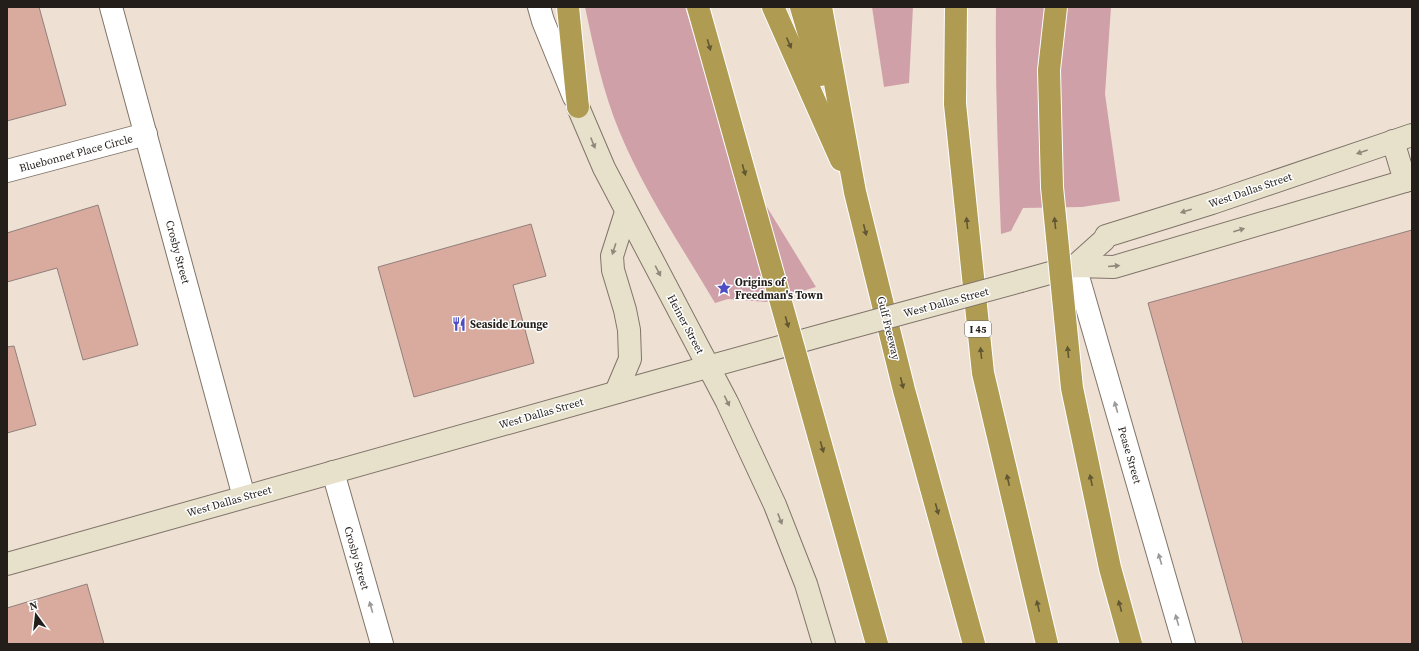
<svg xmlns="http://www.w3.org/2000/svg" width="1419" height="651" font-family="'Source Serif 4',serif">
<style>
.forest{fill:#d0a0a9}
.building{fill:#d9ab9f;stroke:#917f7b}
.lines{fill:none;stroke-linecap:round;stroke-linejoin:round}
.minor-casing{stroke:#807469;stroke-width:24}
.tertiary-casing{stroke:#807469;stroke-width:24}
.secondary-casing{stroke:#807469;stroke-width:24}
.motorway-casing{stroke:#fff;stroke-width:24}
.minor{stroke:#fff;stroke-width:22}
.tertiary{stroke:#fff;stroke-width:22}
.secondary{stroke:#e7e1cb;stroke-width:22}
.motorway{stroke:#af9c52;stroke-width:22}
.secondary-bridge-casing{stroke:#807469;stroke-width:24;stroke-linecap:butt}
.motorway-bridge-casing{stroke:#fff;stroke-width:24;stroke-linecap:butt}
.secondary-bridge{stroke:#e7e1cb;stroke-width:22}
.motorway-bridge{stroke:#af9c52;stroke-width:22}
.oneway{fill:#625733}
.oneway2{fill:#8f897b}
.oneway3{fill:#9c9a98}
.labels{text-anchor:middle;stroke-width:3;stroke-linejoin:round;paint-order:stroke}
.shield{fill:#fff;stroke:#65625f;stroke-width:1}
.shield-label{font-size:10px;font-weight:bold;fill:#231e1a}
.street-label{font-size:11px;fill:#231e1a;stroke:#fff}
.poi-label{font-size:11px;font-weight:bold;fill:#231e1a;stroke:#fff;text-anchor:start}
</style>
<rect width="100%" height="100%" fill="#eee1d4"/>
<g class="forest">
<path d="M585,7H685L727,142L816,287L766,302L728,299L715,303C682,247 645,193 620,133C603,93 594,49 585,7Z"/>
<path d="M872,7H913L909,83L884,87Z"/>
<path d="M996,7H1111L1105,94L1120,201L1082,207L1023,208L1011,231L1001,234C998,158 995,83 996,7Z"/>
</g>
<g class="building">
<path d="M7,7H39L66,105L7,121Z"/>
<path d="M98,205L138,345L83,360L57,268L7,282V233Z"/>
<path d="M531,224L546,276L513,285L534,363L414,397L378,267Z"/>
<path d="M1412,230V644H1243L1148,303Z"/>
<path d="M14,346L36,425L7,433V347Z"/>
<path d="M87,584L104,644H7V608Z"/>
</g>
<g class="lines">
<defs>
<g id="minor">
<path d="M111,7L244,497"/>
<path d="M7,171L146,134"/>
<path d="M333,472L382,644"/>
</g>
<g id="tertiary">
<path d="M539,7L543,21L574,97"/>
<path d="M1075,266L1184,644"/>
</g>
<g id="secondary">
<path d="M578,107L604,168L727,402L775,505L806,584L824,644"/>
<path d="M1393,141L1405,181"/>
<path d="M1075,266L1104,240L1106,236L1212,203L1412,135"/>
<path d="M1021,281L1075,266L1114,267L1412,179"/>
<path d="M616,392L630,359L629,330L625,310L613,270L612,256L626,212"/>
<path d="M7,564L657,381L834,332"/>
</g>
<g id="motorway">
<path d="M568,7L578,107"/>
<path d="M773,7L841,160"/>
<path d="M801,7L821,75"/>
<path d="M821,7L855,192L904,390L974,644"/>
<path d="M956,7L955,104L983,373L1047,644"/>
</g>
</defs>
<use href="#minor" class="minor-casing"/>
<use href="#tertiary" class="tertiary-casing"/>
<use href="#secondary" class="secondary-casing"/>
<use href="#motorway" class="motorway-casing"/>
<use href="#minor" class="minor"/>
<use href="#tertiary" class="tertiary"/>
<use href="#secondary" class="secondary"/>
<use href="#motorway" class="motorway"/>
<defs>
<path id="secondary-bridge" d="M834,332L1021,281"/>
<g id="motorway-bridge">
<path d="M698,7L877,644"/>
<path d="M1056,7L1049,70L1052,187L1072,388L1110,568L1131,644"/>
</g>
</defs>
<use href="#secondary-bridge" class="secondary-bridge-casing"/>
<use href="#motorway-bridge" class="motorway-bridge-casing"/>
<use href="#secondary-bridge" class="secondary-bridge"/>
<use href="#motorway-bridge" class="motorway-bridge"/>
</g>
<defs><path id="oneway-solid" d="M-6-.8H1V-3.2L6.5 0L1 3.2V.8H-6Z"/></defs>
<g class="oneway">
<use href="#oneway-solid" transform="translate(789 43) rotate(66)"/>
<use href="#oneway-solid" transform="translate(709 45) rotate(74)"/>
<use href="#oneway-solid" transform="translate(744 170) rotate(74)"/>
<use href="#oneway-solid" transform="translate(967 223) rotate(-96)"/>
<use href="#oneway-solid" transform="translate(1055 223) rotate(-96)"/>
<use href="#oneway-solid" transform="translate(865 230) rotate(76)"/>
<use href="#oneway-solid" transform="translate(787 322) rotate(74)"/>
<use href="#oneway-solid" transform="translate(1068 352) rotate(-96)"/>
<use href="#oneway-solid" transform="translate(981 353) rotate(-96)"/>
<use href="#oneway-solid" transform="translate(902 383) rotate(76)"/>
<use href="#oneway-solid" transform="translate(822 447) rotate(74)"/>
<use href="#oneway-solid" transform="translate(1008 480) rotate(-103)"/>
<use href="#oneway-solid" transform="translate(1091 480) rotate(-102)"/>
<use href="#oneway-solid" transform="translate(937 509) rotate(75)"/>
<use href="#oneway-solid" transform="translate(1038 606) rotate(-103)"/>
<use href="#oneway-solid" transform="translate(1120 606) rotate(-105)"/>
</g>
<g class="oneway2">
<use href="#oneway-solid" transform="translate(593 143) rotate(68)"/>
<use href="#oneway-solid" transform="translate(1362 152) rotate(161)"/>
<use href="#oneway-solid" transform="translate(1186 211) rotate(163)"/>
<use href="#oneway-solid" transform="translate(1239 230) rotate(-16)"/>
<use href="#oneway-solid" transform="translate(614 249) rotate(108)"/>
<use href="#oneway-solid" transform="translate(1114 266) rotate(-5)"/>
<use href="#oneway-solid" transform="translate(658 271) rotate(62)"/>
<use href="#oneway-solid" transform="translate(727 401) rotate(64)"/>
<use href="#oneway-solid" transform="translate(780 519) rotate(69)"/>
</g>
<g class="oneway3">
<use href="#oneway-solid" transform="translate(1116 407) rotate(-106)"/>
<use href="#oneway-solid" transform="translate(1160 559) rotate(-106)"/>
<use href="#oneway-solid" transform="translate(371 607) rotate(-106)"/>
<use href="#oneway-solid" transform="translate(1177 620) rotate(-106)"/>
</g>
<defs>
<symbol id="sight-bare" viewBox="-9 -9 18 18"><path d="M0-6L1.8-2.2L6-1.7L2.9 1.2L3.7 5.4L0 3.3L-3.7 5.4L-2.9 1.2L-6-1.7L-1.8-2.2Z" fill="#4c4dc3" stroke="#fff" stroke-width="2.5" paint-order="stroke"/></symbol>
<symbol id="restaurant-bare" viewBox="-9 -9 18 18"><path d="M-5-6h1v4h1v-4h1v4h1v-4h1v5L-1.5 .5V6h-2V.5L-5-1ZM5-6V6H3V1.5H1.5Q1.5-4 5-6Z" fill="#4c4dc3" stroke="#fff" stroke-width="2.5" paint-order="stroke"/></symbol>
</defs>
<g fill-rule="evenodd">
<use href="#sight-bare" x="714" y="278" width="20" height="20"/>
<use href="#restaurant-bare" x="449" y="314" width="20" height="20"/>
</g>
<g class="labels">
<rect class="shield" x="965" y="321" width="26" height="16" rx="3"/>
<g class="shield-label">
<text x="978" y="333">I 45</text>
</g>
<g class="street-label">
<text transform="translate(76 153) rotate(-15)" y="4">Bluebonnet Place Circle</text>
<text transform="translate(1250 190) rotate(-19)" y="4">West Dallas Street</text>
<text transform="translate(178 252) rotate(75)" y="4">Crosby Street</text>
<text transform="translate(946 302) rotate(-15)" y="4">West Dallas Street</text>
<text transform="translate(686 324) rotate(62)" y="4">Heiner Street</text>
<text transform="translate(889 328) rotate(76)" y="4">Gulf Freeway</text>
<text transform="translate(541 413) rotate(-16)" y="4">West Dallas Street</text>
<text transform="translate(1130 455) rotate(74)" y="4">Pease Street</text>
<text transform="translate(229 501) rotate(-16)" y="4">West Dallas Street</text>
<text transform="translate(357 558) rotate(74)" y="4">Crosby Street</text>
</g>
<g class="poi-label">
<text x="735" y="286">Origins of<tspan x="735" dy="13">Freedman's Town</tspan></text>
<text x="470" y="328">Seaside Lounge</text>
</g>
</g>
<rect width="1419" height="651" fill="none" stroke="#231e1a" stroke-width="16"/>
<g transform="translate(36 615) rotate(345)" stroke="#ffffff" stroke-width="3" paint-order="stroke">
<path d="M0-3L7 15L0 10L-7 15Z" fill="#231e1a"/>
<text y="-6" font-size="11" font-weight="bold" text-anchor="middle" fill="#231e1a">N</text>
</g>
</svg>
